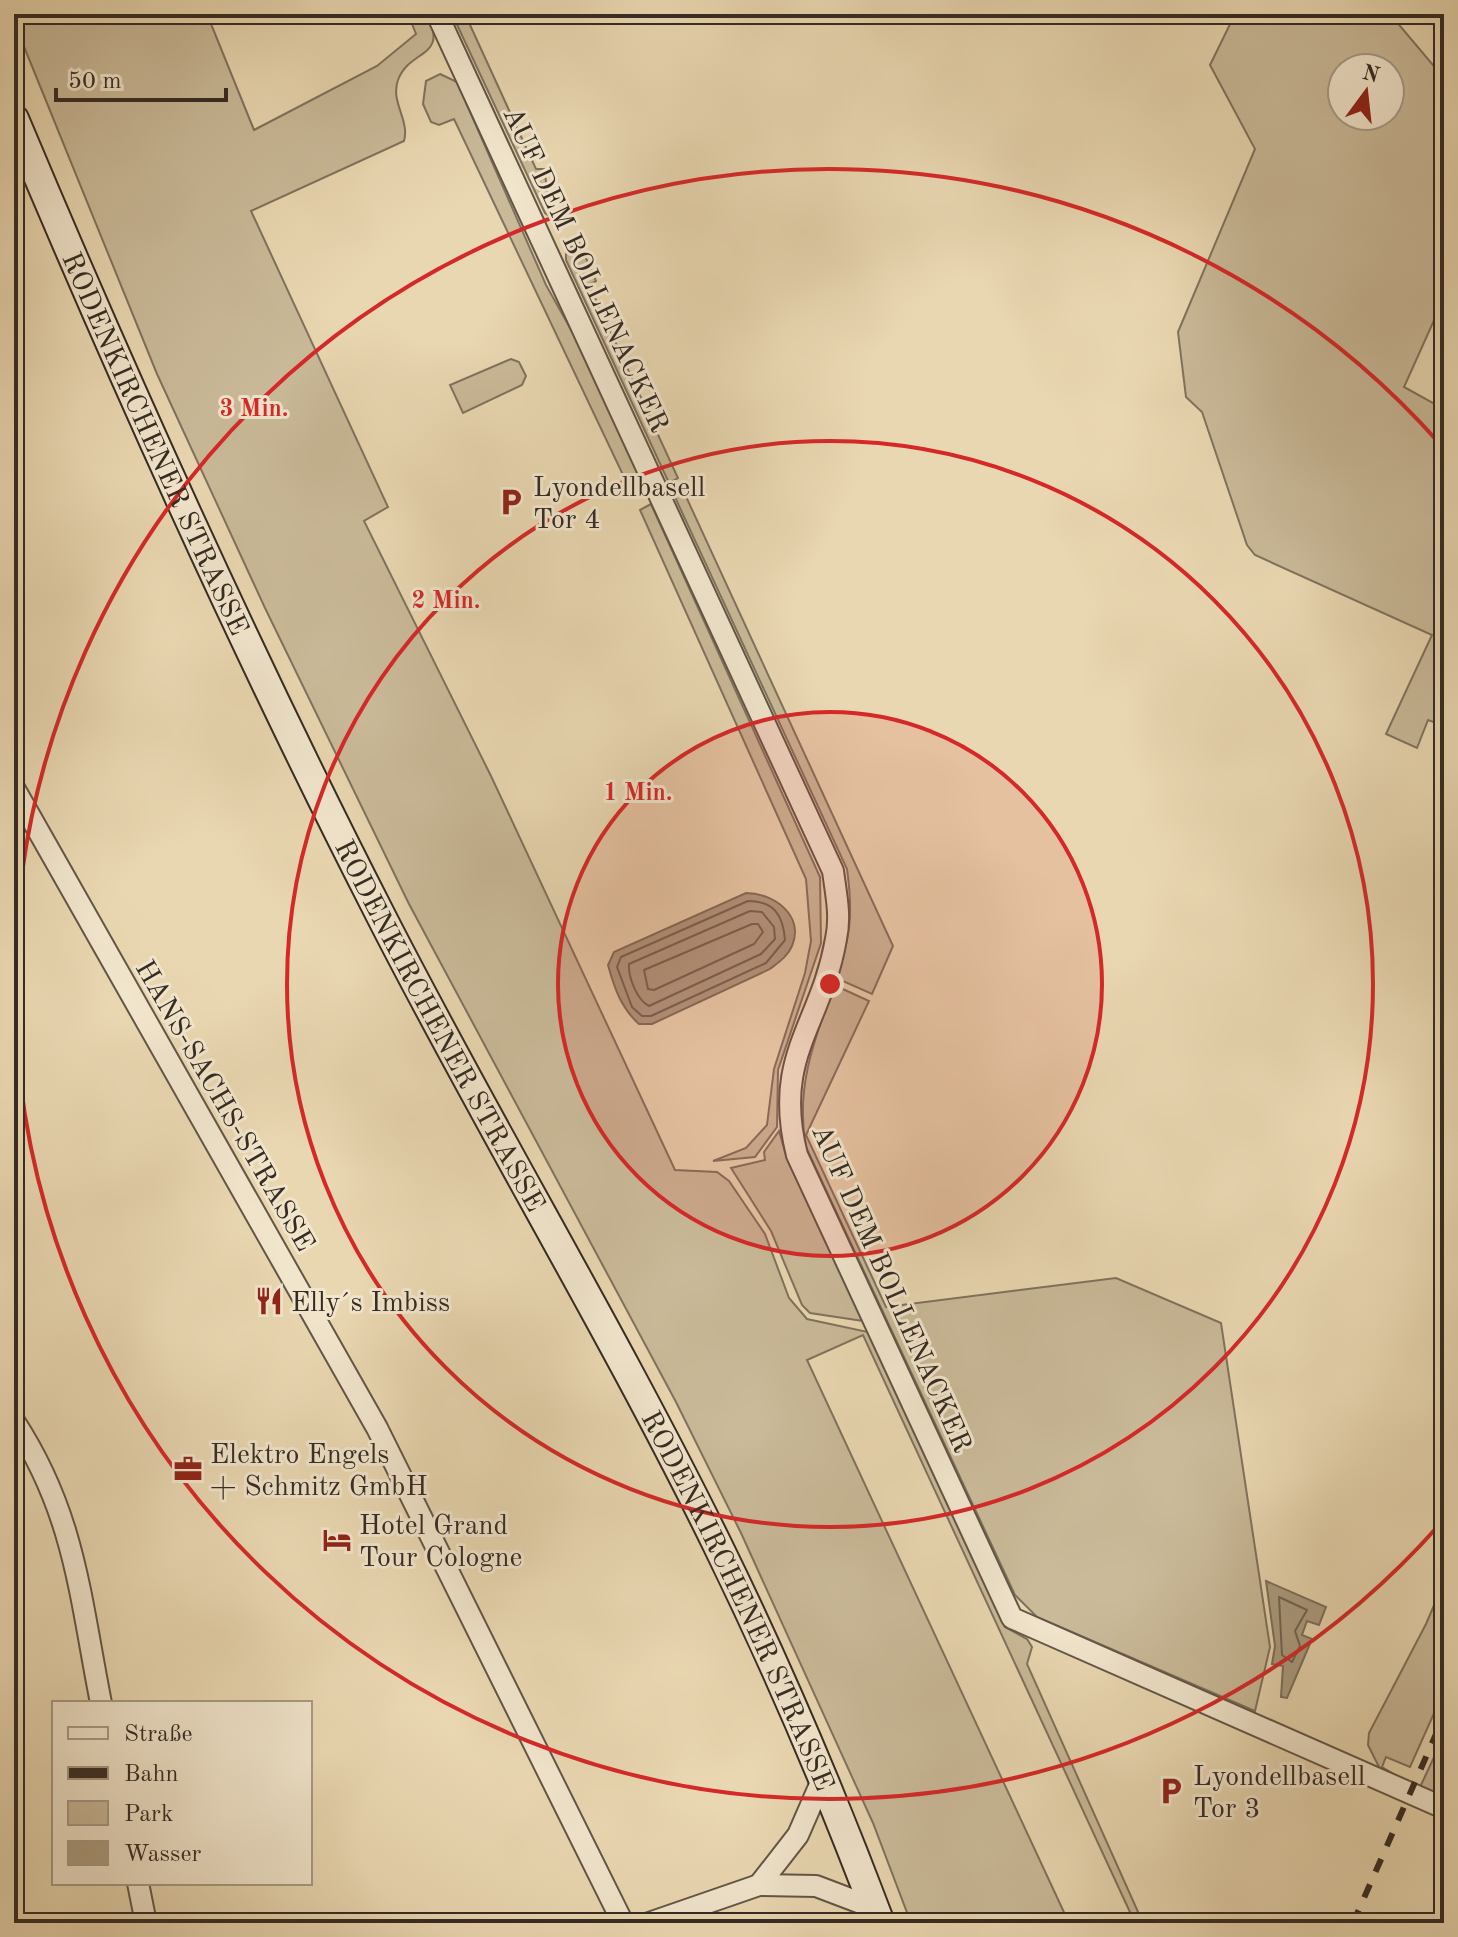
<svg xmlns="http://www.w3.org/2000/svg" width="1458" height="1937" font-family="'Old Standard TT',serif">
<style>
.green{fill:#caba99;stroke:#80725e;stroke-width:2;fill-rule:evenodd}
.water{fill:#ac9d81;stroke:#7c6f5b;stroke-width:2}
.lines{fill:none;stroke-linecap:round;stroke-linejoin:round}
.shore{stroke:#706452;stroke-width:2}
.minor-casing{stroke:#625646;stroke-width:24}
.secondary-casing{stroke:#352b23;stroke-width:32}
.minor{stroke:#f1e5cc;stroke-width:20}
.secondary{stroke:#f1e5cc;stroke-width:28}
.rail{stroke:#352b23;stroke-width:6;stroke-dasharray:14 14;stroke-linecap:butt}
.ring{fill:none;stroke:#d62828;stroke-width:4}
.labels{text-anchor:middle;stroke-width:6;stroke-linejoin:round;paint-order:stroke}
.street-label{font-size:28px;fill:#352b23;stroke:#f1e5cc}
.poi-label{font-size:28px;fill:#352b23;stroke:#f1e5cc;text-anchor:start}
.centre{fill:#d62828;stroke:#f1e5cc;stroke-width:4}
.ring-label{font-size:24px;text-anchor:middle;font-weight:bold;fill:#d62828;stroke:#f1e5cc;stroke-width:6;stroke-linejoin:round;paint-order:stroke}
</style>
<rect width="100%" height="100%" fill="#e9d7b1"/>
<filter id="stains"><feTurbulence type="fractalNoise" baseFrequency=".0025" numOctaves="4"/><feColorMatrix values="0 0 0 0 .2 0 0 0 0 .09 0 0 0 0 .02 0 0 0 .5 -.17"/></filter>
<radialGradient id="worn" r=".72"><stop offset=".6" stop-color="#630" stop-opacity="0"/><stop offset="1" stop-color="#630" stop-opacity=".3"/></radialGradient>
<g class="green">
<path d="M14,14H207L254,130L377,66L416,34L408,14H427C449,59 410,48 398,80C390,102 410,120 404,141L251,211L388,507L364,521L491,776L675,1170L717,1172L729,1181L765,1234L789,1298L807,1319L868,1332L1005,1627L1027,1639L1032,1647L1027,1664L1143,1923H1135L863,1335L807,1360L1069,1923H911L873,1823L741,1533L676,1402L409,904L265,608L157,374L14,22Z"/>
<path d="M452,14H465L536,169H544L552,218L545,213Z"/>
<path d="M1235,14H1390L1444,78V298L1404,387L1444,409V712L1439,724L1428,720L1417,748L1386,734L1432,635L1255,555L1247,545L1202,412L1186,397L1178,332L1255,149L1210,65ZM1342,68H1390V116H1342Z"/>
<path d="M440,74L457,82L546,285L574,335L646,491L633,496L454,119L439,125L431,122L423,104L426,81Z"/>
<path d="M578,240L596,281L589,285L678,478L669,483L566,260V252Z"/>
<path d="M511,359L519,362L526,376L522,385L463,413L450,385Z"/>
<path d="M683,490L893,946L872,994L836,978C851,936 853,913 847,869L674,495Z"/>
<path d="M651,504L820,877L821,943L778,1070L777,1127L755,1157L713,1161L746,1148L767,1125L774,1069L805,973L811,941L806,879L640,510Z"/>
<path d="M834,985L869,1001L806,1135L886,1307L1116,1278L1221,1323L1270,1647L1255,1711L1037,1617L1015,1595L806,1147C795,1089 814,1040 834,985Z"/>
<path d="M779,1131L787,1159L863,1321L810,1313L802,1305L771,1231L731,1168L765,1160L764,1152Z"/>
<path d="M1444,1582V1691L1410,1767L1386,1757L1382,1767L1404,1780L1380,1769L1368,1745L1369,1733L1426,1624Z"/>
<path d="M1444,1736V1798L1420,1787Z"/>
</g>
<g class="water">
<path d="M746,893C773,893 805,915 792,946C788,956 779,962 770,969L652,1024H639C621,1008 614,987 608,965L614,952Z"/>
<path d="M1266,1581L1326,1607L1319,1625L1307,1621L1302,1635L1312,1639L1287,1698L1281,1697L1283,1666L1272,1664L1275,1646Z"/>
</g>
<g class="lines">
<g class="shore">
<path d="M748,901C774,901 783,915 785,940L766,963L651,1016H642L632,1007L617,967L621,957Z"/>
<path d="M750,911L762,912L774,927L775,939L761,954L649,1006C637,1000 628,977 629,964Z"/>
<path d="M752,924H758L763,932L754,944L654,990L648,989L644,970Z"/>
<path d="M1279,1597L1307,1610L1295,1631L1300,1646L1292,1662L1282,1655Z"/>
</g>
<defs>
<g id="minor">
<path d="M437,14L833,871C836,894 841,916 836,939C821,1026 772,1056 797,1155L1012,1618L1444,1808"/>
<path d="M14,788L377,1428L623,1923"/>
<path d="M14,1421C75,1514 80,1597 101,1703"/>
<path d="M138,1883L146,1923"/>
<path d="M759,1885L798,1835L822,1780"/>
<path d="M649,1923L759,1885L816,1886L874,1908"/>
</g>
<g id="secondary">
<path id="s1" d="M14,119C127,388 247,654 380,914C488,1126 612,1330 717,1544C776,1664 833,1798 880,1923"/>
</g>
</defs>
<use href="#minor" class="minor-casing"/>
<use href="#secondary" class="secondary-casing"/>
<use href="#minor" class="minor"/>
<use href="#secondary" class="secondary"/>
<path class="rail" d="M1353,1923L1444,1716"/>
</g>
<circle cx="830" cy="984" r="272" fill="#d62828" fill-opacity=".12"/>
<g class="ring">
<circle cx="830" cy="984" r="272"/>
<circle cx="830" cy="984" r="543"/>
<path d="M1440 1524A815 815 0 1 1 1440 444"/>
</g>
<defs>
<symbol id="parking-bare" viewBox="-9 -9 18 18"><path d="M-3.5-5.5H1a3.5 3.5 0 0 1 0 7H-1V5.5H-3.5ZM-1-3.4V-.6H.8a1.4 1.4 0 0 0 0-2.8Z" fill="#8f2418" stroke="#f1e5cc" stroke-width="2.5" paint-order="stroke"/></symbol>
<symbol id="restaurant-bare" viewBox="-9 -9 18 18"><path d="M-5-6h1v4h1v-4h1v4h1v-4h1v5L-1.5 .5V6h-2V.5L-5-1ZM5-6V6H3V1.5H1.5Q1.5-4 5-6Z" fill="#8f2418" stroke="#f1e5cc" stroke-width="2.5" paint-order="stroke"/></symbol>
<symbol id="office-bare" viewBox="-9 -9 18 18"><path d="M-6-3h4V-5.5h4V-3h4V5H-6ZM-1-4.5V-3h2v-1.5ZM-6 0V1H6V0Z" fill="#8f2418" stroke="#f1e5cc" stroke-width="2.5" paint-order="stroke"/></symbol>
<symbol id="hotel-bare" viewBox="-9 -9 18 18"><path d="M-6-4.5h1.5V1H6V5H4.5V3h-9V5H-6ZM-4 0a1.8 1.8 0 1 1 3.6 0ZM.5 0V-2.5h3Q6-2.5 6 0Z" fill="#8f2418" stroke="#f1e5cc" stroke-width="2.5" paint-order="stroke"/></symbol>
</defs>
<g fill-rule="evenodd">
<use href="#parking-bare" x="491" y="482" width="40" height="40"/>
<use href="#restaurant-bare" x="249" y="1281" width="40" height="40"/>
<use href="#office-bare" x="168" y="1449" width="40" height="40"/>
<use href="#hotel-bare" x="317" y="1520" width="40" height="40"/>
<use href="#parking-bare" x="1151" y="1771" width="40" height="40"/>
</g>
<g class="labels">
<g class="street-label">
<text transform="translate(587 269) rotate(65)" y="10">AUF DEM BOLLENACKER</text>
<text dy="10" stroke="none"><textPath href="#s1" startOffset="354">RODENKIRCHENER STRASSE</textPath></text>
<text dy="10" stroke="none"><textPath href="#s1" startOffset="1002">RODENKIRCHENER STRASSE</textPath></text>
<text transform="translate(226 1105) rotate(60)" y="10">HANS-SACHS-STRASSE</text>
<text transform="translate(893 1288) rotate(66)" y="10">AUF DEM BOLLENACKER</text>
<text dy="10" stroke="none"><textPath href="#s1" startOffset="1650">RODENKIRCHENER STRASSE</textPath></text>
</g>
<g class="poi-label">
<text x="533" y="496">Lyondellbasell<tspan x="533" dy="32">Tor 4</tspan></text>
<text x="291" y="1311">Elly´s Imbiss</text>
<text x="210" y="1463">Elektro Engels<tspan x="210" dy="32">+ Schmitz GmbH</tspan></text>
<text x="359" y="1534">Hotel Grand<tspan x="359" dy="32">Tour Cologne</tspan></text>
<text x="1193" y="1785">Lyondellbasell<tspan x="1193" dy="32">Tor 3</tspan></text>
</g>
</g>
<circle cx="830" cy="984" r="12" class="centre"/>
<g class="ring-label">
<text x="254" y="416">3 Min.</text>
<text x="446" y="608">2 Min.</text>
<text x="638" y="800">1 Min.</text>
</g>
<rect width="1458" height="1937" fill="none" stroke="#e9d7b1" stroke-width="48"/>
<rect x="16" y="16" width="1426" height="1905" fill="none" stroke="#352b23" stroke-width="4"/>
<rect x="24" y="24" width="1410" height="1889" fill="none" stroke="#352b23" stroke-width="2"/>
<rect x="52" y="1701" width="260" height="184" fill="#f1e5cc" stroke="#a69b88" stroke-width="2"/>
<rect x="68" y="1727" width="40" height="12" fill="#f1e5cc" stroke="#a69b88" stroke-width="2"/>
<text x="124" y="1741" font-size="24" fill="#352b23">Straße</text>
<rect x="68" y="1767" width="40" height="12" fill="#352b23" stroke="#a69b88" stroke-width="2"/>
<text x="124" y="1781" font-size="24" fill="#352b23">Bahn</text>
<rect x="68" y="1801" width="40" height="24" fill="#caba99" stroke="#a69b88" stroke-width="2"/>
<text x="124" y="1821" font-size="24" fill="#352b23">Park</text>
<rect x="68" y="1841" width="40" height="24" fill="#ac9d81" stroke="#a69b88" stroke-width="2"/>
<text x="124" y="1861" font-size="24" fill="#352b23">Wasser</text>
<g transform="translate(1366 92) rotate(15)"><circle r="38" fill="#f1e5cc" stroke="#a69b88" stroke-width="2"/>
<path d="M0-6L14 30L0 20L-14 30Z" fill="#8f2418"/>
<text y="-12" font-size="22" font-weight="bold" text-anchor="middle" fill="#352b23">N</text>
</g>
<path d="M56 88v12h170v-12" fill="none" stroke="#352b23" stroke-width="4"/>
<text x="68" y="88" font-size="24" fill="#352b23" stroke="#f1e5cc" stroke-width="6" paint-order="stroke">50 m</text>
<rect width="100%" height="100%" filter="url(#stains)"/>
<rect width="100%" height="100%" fill="url(#worn)"/>
</svg>
